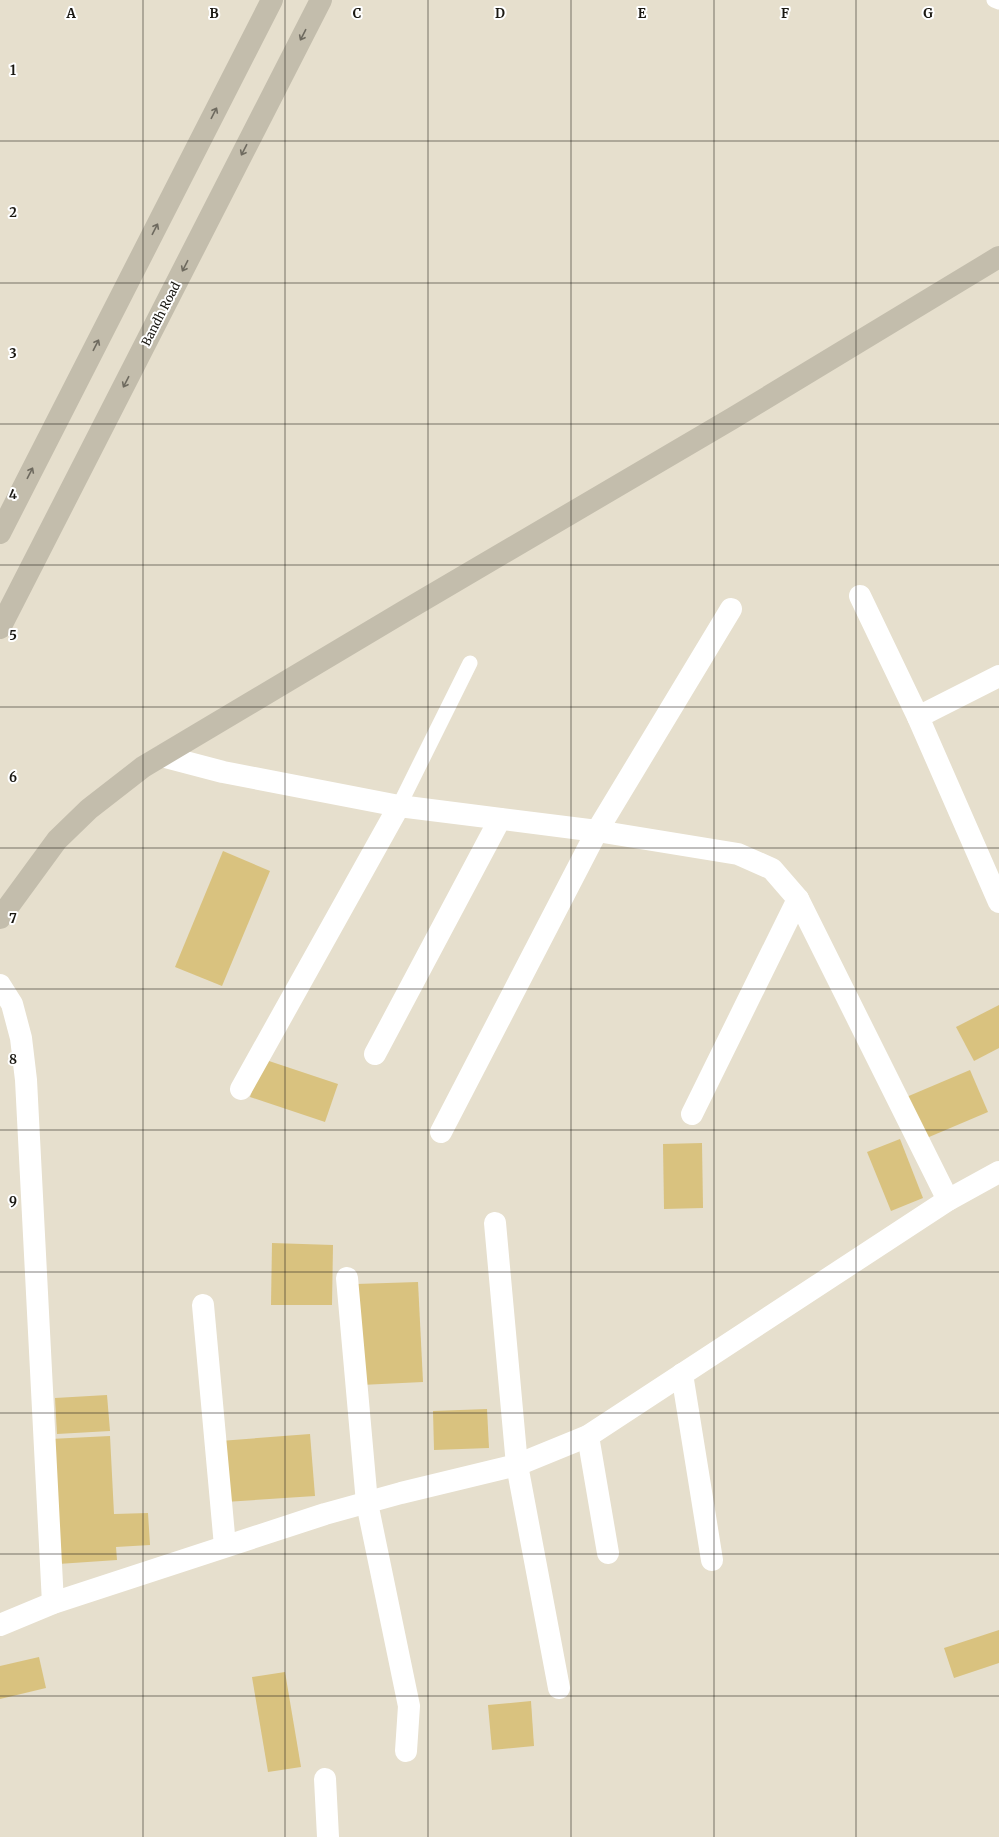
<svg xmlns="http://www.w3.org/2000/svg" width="999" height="1837" font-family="Merriweather,serif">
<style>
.building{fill:#d9c27f}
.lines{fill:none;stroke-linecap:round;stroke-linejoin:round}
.lane{stroke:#fff;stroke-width:15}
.street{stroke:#fff;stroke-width:22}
.secondary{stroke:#c3bdac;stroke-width:22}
.oneway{stroke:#6e6a5f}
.grid{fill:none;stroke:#1a1812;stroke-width:1;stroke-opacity:0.55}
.labels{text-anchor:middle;stroke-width:4;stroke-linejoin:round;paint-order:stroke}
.street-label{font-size:12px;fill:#1a1812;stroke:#fff}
.grid-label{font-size:13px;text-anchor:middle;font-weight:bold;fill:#1a1812;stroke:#fff;stroke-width:4;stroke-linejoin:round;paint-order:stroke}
</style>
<rect width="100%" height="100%" fill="#e6dfcd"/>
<g class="building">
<path d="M223,851L270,871L222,986L175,967Z"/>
<path d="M999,1005V1048L974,1061L956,1027Z"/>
<path d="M263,1059L338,1084L325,1122L250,1097Z"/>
<path d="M970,1070L988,1112L922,1140L904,1098Z"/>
<path d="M900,1139L923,1198L891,1211L867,1152Z"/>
<path d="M702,1143L703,1208L664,1209L663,1144Z"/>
<path d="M272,1243L333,1245L332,1305H271Z"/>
<path d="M418,1282L423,1382L361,1385L356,1284Z"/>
<path d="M107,1395L110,1431L57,1434L55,1398Z"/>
<path d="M487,1409L489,1448L434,1450L433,1411Z"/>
<path d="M310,1434L315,1496L225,1502L220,1441Z"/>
<path d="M110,1436L114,1514L148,1513L150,1545L116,1547L117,1560L58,1564L50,1439Z"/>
<path d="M999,1630V1663L954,1678L944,1648Z"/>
<path d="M39,1657L46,1688L0,1699V1666Z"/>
<path d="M285,1672L301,1767L268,1772L252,1677Z"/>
<path d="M531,1701L534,1746L492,1750L488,1705Z"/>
</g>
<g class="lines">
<g class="lane">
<path d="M994,0L999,2"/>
<path d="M399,806L470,663"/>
</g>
<g class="street">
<path d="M860,596L918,717L999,902"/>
<path d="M918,717L999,676"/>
<path d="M162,756L223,772L399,806L597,831L738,854L772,869L798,899L948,1200"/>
<path d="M0,985L12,1004L21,1038L26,1080L53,1603"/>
<path d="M375,1054L500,819"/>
<path d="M241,1089L399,806"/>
<path d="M692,1114L798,899"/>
<path d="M441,1132L597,831L731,609"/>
<path d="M495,1223L517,1465L559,1688"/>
<path d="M347,1278L367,1503L409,1706L406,1751"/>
<path d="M203,1305L225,1546"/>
<path d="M682,1374L712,1560"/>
<path d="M588,1436L608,1553"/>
<path d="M0,1625L53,1603L325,1514L401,1493L517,1465L588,1436L948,1200L999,1172"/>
<path d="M325,1779L328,1837"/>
</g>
<g class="secondary">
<path d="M0,533L272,0"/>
<path d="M0,628L321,0"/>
<path d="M0,918L57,840L89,809L143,767L408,609L733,418L999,257"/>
</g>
</g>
<defs><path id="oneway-shaft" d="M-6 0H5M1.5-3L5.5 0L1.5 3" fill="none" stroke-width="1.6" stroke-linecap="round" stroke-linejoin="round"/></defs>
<g class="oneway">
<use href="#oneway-shaft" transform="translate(303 35) rotate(117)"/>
<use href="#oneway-shaft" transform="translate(214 113) rotate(-63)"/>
<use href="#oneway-shaft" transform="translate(244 150) rotate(117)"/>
<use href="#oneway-shaft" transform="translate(155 229) rotate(-63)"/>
<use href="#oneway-shaft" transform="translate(185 266) rotate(117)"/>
<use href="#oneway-shaft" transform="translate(96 345) rotate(-63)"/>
<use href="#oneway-shaft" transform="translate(126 382) rotate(117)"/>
<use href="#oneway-shaft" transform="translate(30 473) rotate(-63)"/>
</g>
<path class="grid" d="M143,0V1837M285,0V1837M428,0V1837M571,0V1837M714,0V1837M856,0V1837M0,141H999M0,283H999M0,424H999M0,565H999M0,707H999M0,848H999M0,989H999M0,1130H999M0,1272H999M0,1413H999M0,1554H999M0,1696H999"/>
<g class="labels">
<g class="street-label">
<text transform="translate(161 314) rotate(-63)" y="4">Bandh Road</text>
</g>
</g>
<g class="grid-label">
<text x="71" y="18">A</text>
<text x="214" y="18">B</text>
<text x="357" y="18">C</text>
<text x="500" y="18">D</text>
<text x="642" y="18">E</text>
<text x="785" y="18">F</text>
<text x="928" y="18">G</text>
<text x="13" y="75">1</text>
<text x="13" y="217">2</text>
<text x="13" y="358">3</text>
<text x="13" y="499">4</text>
<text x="13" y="640">5</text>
<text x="13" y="782">6</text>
<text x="13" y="923">7</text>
<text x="13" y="1064">8</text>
<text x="13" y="1206">9</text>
</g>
</svg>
